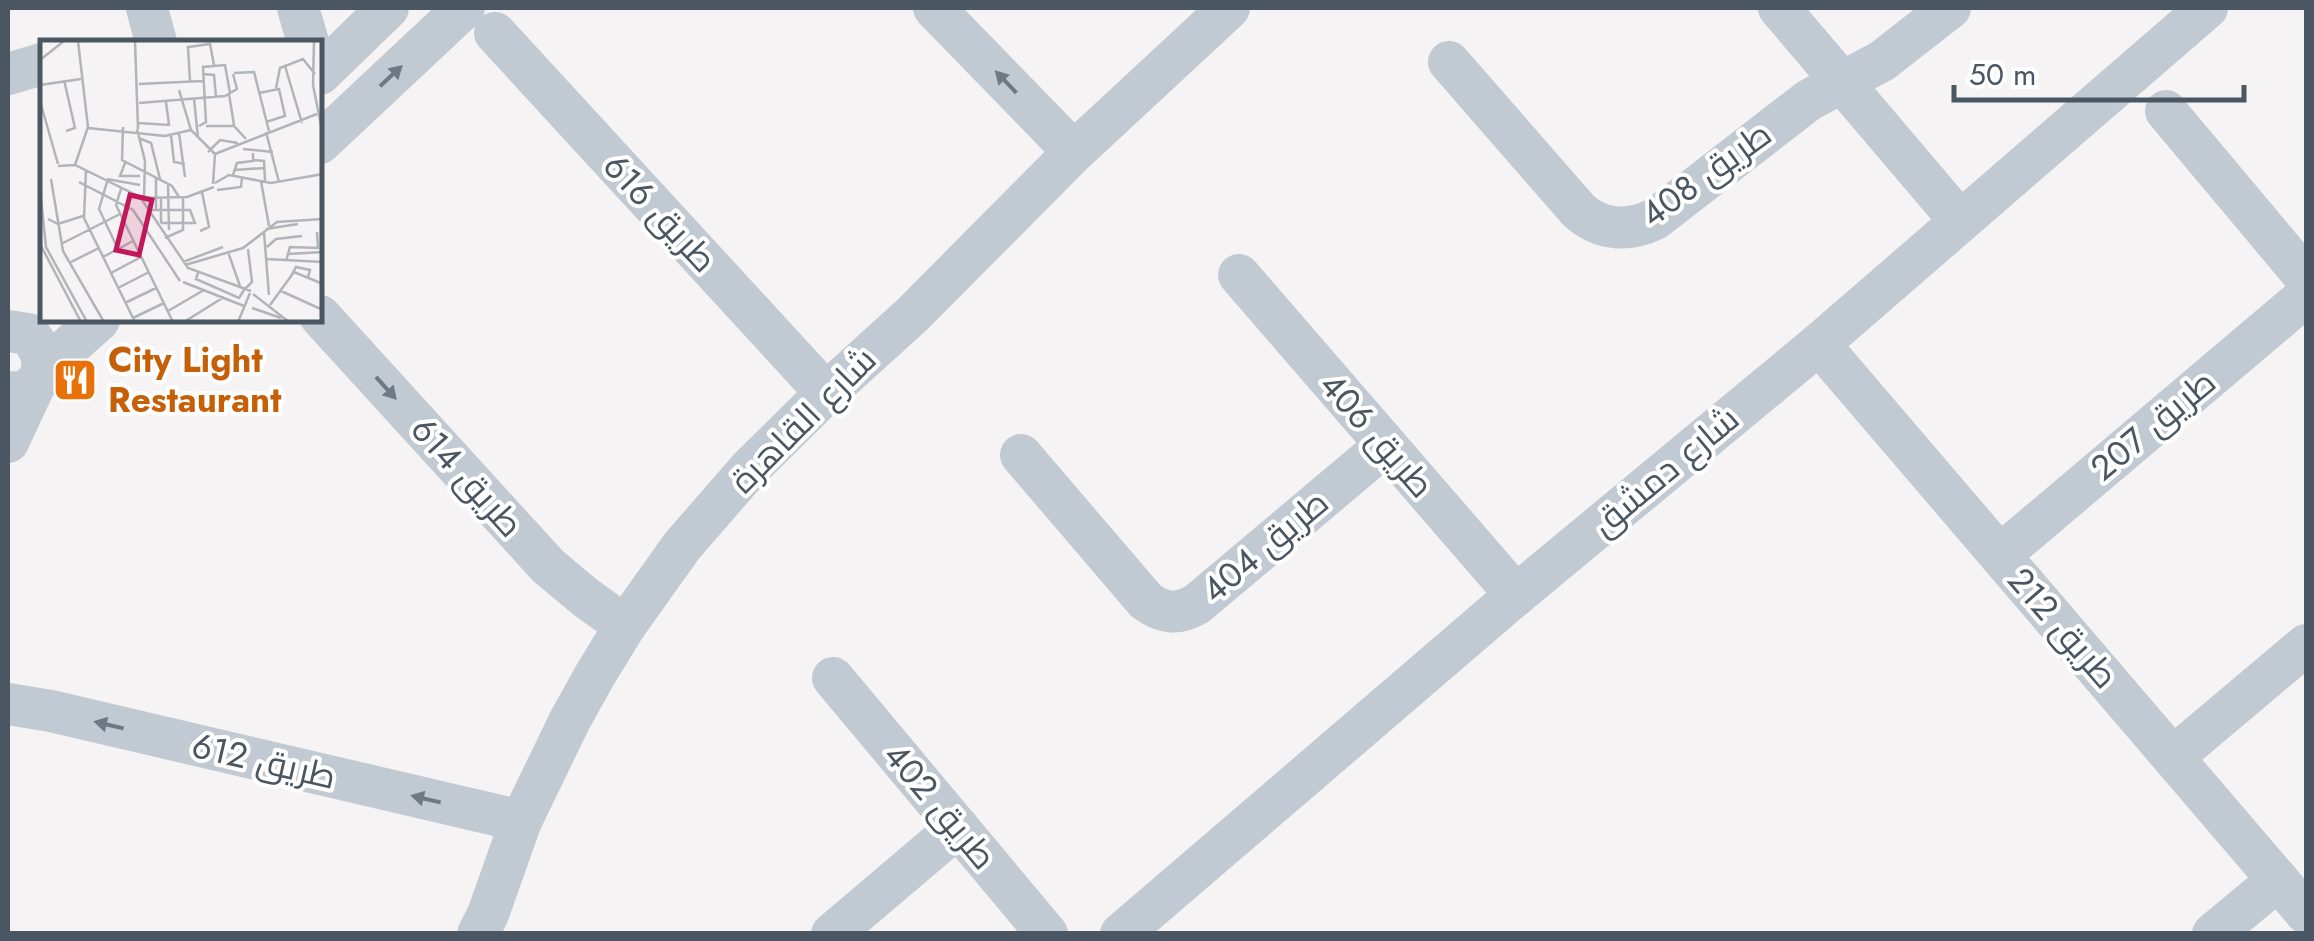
<svg xmlns="http://www.w3.org/2000/svg" width="2314" height="941" font-family="Jost,Cairo,sans-serif">
<style>
.lines{fill:none;stroke-linecap:round;stroke-linejoin:round}
.minor{stroke:#c1cad2;stroke-width:42}
.oneway{fill:#6e7983}
.labels{text-anchor:middle;stroke-width:8;stroke-linejoin:round;paint-order:stroke}
.street-label{font-size:35px;fill:#4a5661;stroke:#fff}
.food-label{font-size:35px;font-weight:bold;fill:#c56008;stroke:#fff;text-anchor:start}
.inset-road{fill:none;stroke:#b1b4b9;stroke-width:2.5}
.view{fill:#c2185b;fill-opacity:0.15;stroke:#c2185b;stroke-width:5}
.inset-edge{fill:none;stroke:#4a5661;stroke-width:5}
</style>
<rect width="100%" height="100%" fill="#f5f3f3"/>
<g class="lines">
<g class="minor">
<path d="M147,8L156,42"/>
<path d="M298,8L308,42"/>
<path d="M934,8L1074,152"/>
<path d="M1779,8L1960,221"/>
<path d="M495,33L826,393"/>
<path d="M1449,62L1579,211C1602,231 1628,232 1655,219L1809,100L1882,61L1950,8"/>
<path d="M8,74L42,64"/>
<path d="M320,74L388,8"/>
<path d="M2166,111L2306,278"/>
<path d="M320,143L464,8"/>
<path d="M1239,275L1516,595"/>
<path d="M320,316L548,566L585,597L625,626"/>
<path d="M8,331L28,334C52,357 46,396 8,392"/>
<path d="M1819,344L2306,913"/>
<path d="M42,371L99,320"/>
<path d="M8,442L36,382"/>
<path d="M1021,455L1146,601C1164,614 1178,615 1197,604L1386,445"/>
<path d="M2000,555L2306,296"/>
<path d="M833,678L1047,934"/>
<path d="M8,704L51,711L521,821"/>
<path d="M2173,757L2306,645"/>
<path d="M478,934L488,914L521,821L570,720L595,675L625,626L682,546L749,469L826,393L912,315L1074,152L1229,8"/>
<path d="M832,934L958,827"/>
<path d="M1121,934L1516,595L1819,344L2207,8"/>
<path d="M2213,934L2278,880"/>
</g>
</g>
<defs><path id="oneway-solid" d="M-6-.8H1V-3.2L6.5 0L1 3.2V.8H-6Z" transform="scale(2.5)"/></defs>
<g class="oneway">
<use href="#oneway-solid" transform="translate(391 76) rotate(-43)"/>
<use href="#oneway-solid" transform="translate(1006 82) rotate(-134)"/>
<use href="#oneway-solid" transform="translate(386 388) rotate(48)"/>
<use href="#oneway-solid" transform="translate(109 725) rotate(-167)"/>
<use href="#oneway-solid" transform="translate(426 799) rotate(-167)"/>
</g>
<defs>
<symbol id="restaurant-square" viewBox="-11 -11 22 22"><rect x="-9" y="-9" width="18" height="18" rx="4" fill="#e8710a" stroke="#fff"/><path d="M-5-6h1v4h1v-4h1v4h1v-4h1v5L-1.5 .5V6h-2V.5L-5-1ZM5-6V6H3V1.5H1.5Q1.5-4 5-6Z" fill="#fff"/></symbol>
</defs>
<g fill-rule="evenodd">
<use href="#restaurant-square" x="50" y="355" width="50" height="50"/>
</g>
<g class="labels">
<g class="street-label">
<text transform="translate(1706 174) rotate(-36)" y="12">طريق 408</text>
<text transform="translate(660 213) rotate(47)" y="12">طريق 616</text>
<text transform="translate(803 420) rotate(-45)" y="12">شارع القاهرة</text>
<text transform="translate(2153 425) rotate(-40)" y="12">طريق 207</text>
<text transform="translate(1377 435) rotate(49)" y="12">طريق 406</text>
<text transform="translate(1665 471) rotate(-40)" y="12">شارع دمشق</text>
<text transform="translate(467 477) rotate(48)" y="12">طريق 614</text>
<text transform="translate(1265 546) rotate(-40)" y="12">طريق 404</text>
<text transform="translate(2063 628) rotate(49)" y="12">طريق 212</text>
<text transform="translate(264 761) rotate(13)" y="12">طريق 612</text>
<text transform="translate(940 806) rotate(50)" y="12">طريق 402</text>
</g>
<g class="food-label">
<text x="108" y="372">City Light<tspan x="108" dy="40">Restaurant</tspan></text>
</g>
</g>
<g transform="translate(40 40)">
<rect width="282" height="282" fill="#f5f3f3"/>
<path class="inset-road" d="M95,1L98,89M274,1L273,45L283,95M0,20L24,1M245,26L262,83M194,33L214,32L229,91M162,34L174,35L176,57M24,40L35,88L26,91M150,41L148,7L170,4L174,25M99,44L163,41M0,45L41,39M236,48L240,28L263,19L275,34M139,50L151,90L175,114M219,53L239,49L245,76L226,82M189,54L194,85M154,59L158,98M0,61L18,124M99,63L185,56L197,49L193,34M98,83L129,85L126,62M159,86L166,82L163,27L185,25L190,53M166,86H194L206,99M83,87L82,120L132,146L139,157M48,88L125,96L151,90M97,89L105,121L104,158M226,92L239,142M139,93L145,137M131,95L134,122L145,124M99,98L111,103L120,139M203,109L233,112M168,112L180,100L198,103M175,114L277,74M213,120L224,121L225,141M85,123L80,136H100M35,125L48,87L38,1M18,126L35,125L100,157L148,228L211,251M46,130L44,178L95,282M194,130L225,128M193,135L197,123L213,121V113M11,139L23,211L64,282M67,139L100,145M221,141L229,186M39,142L93,170L140,241M67,142L59,169L78,209M175,143L189,135L231,143L283,134M128,144L129,190M173,144L175,114M0,149L6,207L47,282M81,149L76,165L133,282M177,150L201,147L202,137M104,158L147,157L174,147M111,171L112,170H150L155,183H122L121,182V158M116,171V137M8,179L18,184L43,176M226,189L258,184M160,191L169,187L162,152M224,192L229,255M125,198L143,190V158M0,204L41,282M21,204L80,174M227,207L236,199L262,196M188,212L200,246M248,214L283,212M63,217L93,201M226,219L283,222M246,221L250,207L278,208L277,192M31,222L59,208M143,222L183,207M145,225L203,208L237,182L283,179M71,233L101,217M158,233L156,239L199,258L204,250M251,236L256,227L270,230L268,237M143,242L204,266M78,248L109,232M205,249L212,242L208,209M241,251L283,270M213,254L249,282M85,263L116,248M230,265L254,232L283,244M212,268L241,278M128,271L164,250M93,278L124,263M144,282L184,257M198,282L210,253"/>
<path class="view" d="M90,155L112,160L99,215L76,210Z"/>
<rect width="282" height="282" class="inset-edge"/>
</g>
<rect width="2314" height="941" fill="none" stroke="#4a5661" stroke-width="20"/>
<path d="M1954 85v15h290v-15" fill="none" stroke="#4a5661" stroke-width="5"/>
<text x="1969" y="85" font-size="30" fill="#4a5661" stroke="#ffffff" stroke-width="8" paint-order="stroke">50 m</text>
</svg>
